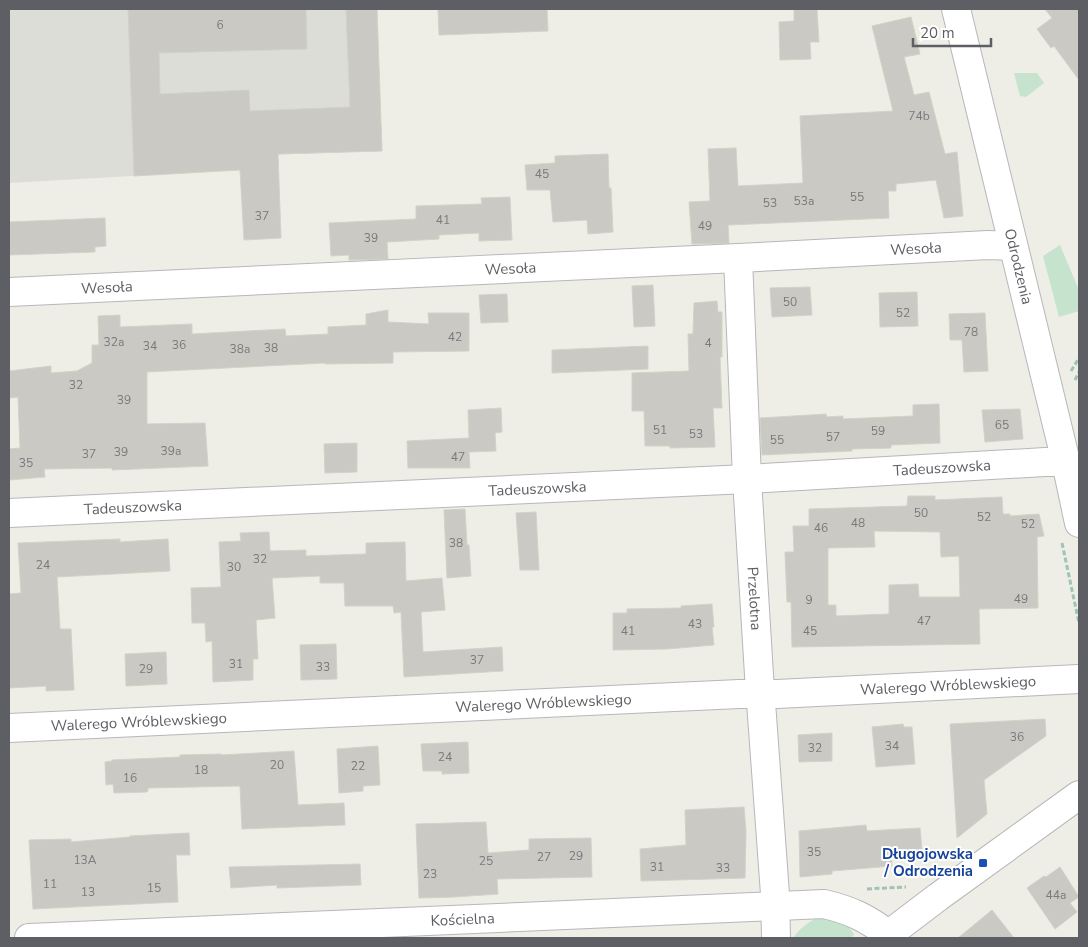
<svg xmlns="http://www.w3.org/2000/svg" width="1088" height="947" font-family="'Nunito Sans',sans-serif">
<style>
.industrial{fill:#ddddd8}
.green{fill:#c6e3cd}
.building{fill:#cac9c3;stroke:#d3d2c5;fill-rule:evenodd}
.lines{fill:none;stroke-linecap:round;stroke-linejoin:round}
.minor-casing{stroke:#b6b7bb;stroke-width:30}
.path{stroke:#9fc4b2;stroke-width:3;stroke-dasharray:5 2.5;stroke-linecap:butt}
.minor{stroke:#fff;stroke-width:28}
.transit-dot{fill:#1a4fb4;stroke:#fff;stroke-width:2}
.labels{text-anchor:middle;stroke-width:4;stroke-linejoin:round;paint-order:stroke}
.number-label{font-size:12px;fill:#797a7c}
.street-label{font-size:15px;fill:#5e5f65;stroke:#fff}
.transit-label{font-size:15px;font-weight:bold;fill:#164399;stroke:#fff;text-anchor:end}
</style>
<rect width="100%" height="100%" fill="#eeeee6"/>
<path class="industrial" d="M9,9H377L382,151L264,155L253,169L9,183Z"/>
<g class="green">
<path d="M1014,73H1037L1044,83L1026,97L1020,96Z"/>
<path d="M1060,245L1079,290V311L1059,317L1043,256Z"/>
<path d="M819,917C833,918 848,921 854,935L850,938H793C800,928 808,922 819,917Z"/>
</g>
<g class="building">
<path d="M128,9H306L307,49L159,53L160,94L249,90L250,111L350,107L346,10L377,9L382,151L278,154L281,238L244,240L240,170L134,176Z"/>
<path d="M438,9H547L548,31L439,35Z"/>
<path d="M794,9H817L819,42H810L811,59L780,60L779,22L794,21Z"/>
<path d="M1045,9H1079V80L1054,46L1051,48L1037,29L1052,18Z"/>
<path d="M911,17L920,54L904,57L914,95L929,92L945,154L957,152L963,216L944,218L936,180L896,184V191H888L889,218L728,225L729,243L692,244L689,202L710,201L708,149L736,148L738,186L803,183L800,116L893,111L872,26Z"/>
<path d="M608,154L609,188H611L613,232L588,234L587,220L553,222L550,190H527L525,165L555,163V156Z"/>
<path d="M510,197L512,240L479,241V233L439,235V239L387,242L388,259L349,260V255L331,256L329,223L416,219V206L482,204L481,198Z"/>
<path d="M105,218L106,246L95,247V252L9,255V222Z"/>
<path d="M653,285L655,326L634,327L632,286Z"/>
<path d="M810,287L812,315L772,317L770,288Z"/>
<path d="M917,292L918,326L880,327L879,293Z"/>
<path d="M507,294L508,322L481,323L479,295Z"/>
<path d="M717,301L718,312H722V357H720L722,408H713L715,447L670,448V446H645L644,411H632V373L689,371L688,334H693L694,303Z"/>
<path d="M388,310V322L429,324L428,313H469V351L393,352V363L325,364V363L147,372V424L205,423L208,466L112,470V468L44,469L45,477L9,480V449L20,448L18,397L9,398V371L51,366V373L77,371L92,363V345H99L98,316L120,315V327L192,324V334L285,329L286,336L328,334V327L366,325V314Z"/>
<path d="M985,313L988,371L964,372L962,340H950L949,314Z"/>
<path d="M648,346V369L552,373V350Z"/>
<path d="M939,404L940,443L891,445V448L852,449V451L762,455L760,418L826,414L827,417L843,416V419L913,416V405Z"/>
<path d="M501,408L502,432L495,433L496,451L469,452L470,468H408L407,441L469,438L468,410Z"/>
<path d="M1020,409L1023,439L985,442L982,410Z"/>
<path d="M357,443V472L325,473L324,444Z"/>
<path d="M908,496H935V500L1002,497L1003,514H1010V516L1039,514L1044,536L1037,537L1038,608L979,609L980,644L792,647L791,602H787L785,552H794L793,526H809V509L907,506ZM874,531L940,532L941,557L959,556L960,597H919L918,584L889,585V614L836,616V605H828V548L875,547Z"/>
<path d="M465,509L467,545H469L471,576L447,578L444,510Z"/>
<path d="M536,512L539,570H520L516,513Z"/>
<path d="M269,532L270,551L306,550V556L366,554V543L405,542L406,581L442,578L445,610L421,612L423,652L502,647L503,671L404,677L401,612L394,613L393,606H345L344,583H320V576L272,578L275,618L256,620L258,659H253V680L213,682L212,641L206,642L205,623H192L191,588L221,587L219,542L241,541L240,533Z"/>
<path d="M120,539V542L168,539L170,571L57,577L60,629H71L74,690L46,691V686L9,688V594L21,593L18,543L72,541Z"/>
<path d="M712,604L714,627H712L714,645L667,649L613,650V613H627V609L681,608V606Z"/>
<path d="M336,644L337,679L301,680L300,645Z"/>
<path d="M166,652L167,684L126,686L125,654Z"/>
<path d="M1045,719L1046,736L984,780L987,814L957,838L950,724Z"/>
<path d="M903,724L904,727H912L915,764L876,767L872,727Z"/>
<path d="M832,733V761L799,762L798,735Z"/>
<path d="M468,742L469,773L442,774V771H423L421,744Z"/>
<path d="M378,746L380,785L363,786V791L339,793L337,749Z"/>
<path d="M294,751L298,805L344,803L345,825L242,829L240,786L148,788V791L147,792L114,793L113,784L106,785L105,762L112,761V760L180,757V755L221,754V755Z"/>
<path d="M744,807L746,831L745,878L641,881L640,849L686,845L685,810Z"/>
<path d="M486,822L488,853L529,850V839L591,838L592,877L497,879L498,894L454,897L419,898L416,824Z"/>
<path d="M866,825L867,831L920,828L922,850L891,851L892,866L832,871V874L800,877L799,831Z"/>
<path d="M189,833L190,855H176L178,902L33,909L29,840L71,839V842L130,837V836Z"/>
<path d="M360,864L361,885L277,888V885L231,888L229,867Z"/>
<path d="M1060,867L1079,897L1070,903L1077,912L1055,929L1027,888L1044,876L1046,877Z"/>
<path d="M992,910L1014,938H958Z"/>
</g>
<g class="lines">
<defs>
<g id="minor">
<path id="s1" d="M956,9L1066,462L1079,523"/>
<path id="s2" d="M738,258L747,479L759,675L775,894L776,938"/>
<path id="s3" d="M9,292L738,258L988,245L1013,246"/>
<path id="s4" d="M9,513L747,479L1045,462H1066"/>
<path id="s5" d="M9,728L739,694H777L1079,679"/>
<path id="s6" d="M29,938L824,904C850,910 867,918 889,935"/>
<path d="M884,938L938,897L1079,795"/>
</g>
</defs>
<use href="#minor" class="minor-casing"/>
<g class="path">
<path d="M1071,371L1079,358"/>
<path d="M1075,380L1079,372"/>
<path d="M1062,543L1079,623"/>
<path d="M867,889L906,887"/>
</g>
<use href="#minor" class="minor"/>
</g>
<rect class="transit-dot" x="978" y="858" width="10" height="10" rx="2.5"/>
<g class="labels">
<g class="number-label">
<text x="220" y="29">6</text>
<text x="919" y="120">74b</text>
<text x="542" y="178">45</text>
<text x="857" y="201">55</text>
<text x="804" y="205">53a</text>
<text x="770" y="207">53</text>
<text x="262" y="220">37</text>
<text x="443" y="224">41</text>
<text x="705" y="230">49</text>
<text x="371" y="242">39</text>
<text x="790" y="306">50</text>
<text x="903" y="317">52</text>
<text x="971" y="336">78</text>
<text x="455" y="341">42</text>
<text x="114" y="346">32a</text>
<text x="708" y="347">4</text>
<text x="179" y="349">36</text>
<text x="150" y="350">34</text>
<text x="271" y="352">38</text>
<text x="240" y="353">38a</text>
<text x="76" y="389">32</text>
<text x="124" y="404">39</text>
<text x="1002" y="429">65</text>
<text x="660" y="434">51</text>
<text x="878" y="435">59</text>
<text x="696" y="438">53</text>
<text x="833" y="441">57</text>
<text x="777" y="444">55</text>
<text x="171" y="455">39a</text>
<text x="121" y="456">39</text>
<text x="89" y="458">37</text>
<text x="458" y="461">47</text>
<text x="26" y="467">35</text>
<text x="921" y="517">50</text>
<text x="984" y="521">52</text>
<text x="858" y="527">48</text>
<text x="1028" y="528">52</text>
<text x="821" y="532">46</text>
<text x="456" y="547">38</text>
<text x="260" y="563">32</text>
<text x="43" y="569">24</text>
<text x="234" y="571">30</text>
<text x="1021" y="603">49</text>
<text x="809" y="604">9</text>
<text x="924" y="625">47</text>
<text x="695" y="628">43</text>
<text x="628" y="635">41</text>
<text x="810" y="635">45</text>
<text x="477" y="664">37</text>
<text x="236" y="668">31</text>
<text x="323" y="671">33</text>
<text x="146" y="673">29</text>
<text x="1017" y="741">36</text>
<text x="892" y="750">34</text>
<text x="815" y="752">32</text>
<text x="445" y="761">24</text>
<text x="277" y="769">20</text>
<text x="358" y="770">22</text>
<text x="201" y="774">18</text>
<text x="130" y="782">16</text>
<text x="814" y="856">35</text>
<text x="576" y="860">29</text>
<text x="544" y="861">27</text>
<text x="85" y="864">13A</text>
<text x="486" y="865">25</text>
<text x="657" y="871">31</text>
<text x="723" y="872">33</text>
<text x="430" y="878">23</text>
<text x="50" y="888">11</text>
<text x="154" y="892">15</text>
<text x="88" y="896">13</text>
<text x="1056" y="899">44a</text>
</g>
<g class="street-label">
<text dy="5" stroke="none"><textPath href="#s3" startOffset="908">Wesoła</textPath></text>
<text dy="5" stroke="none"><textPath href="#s1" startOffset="265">Odrodzenia</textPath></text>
<text dy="5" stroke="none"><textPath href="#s3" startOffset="502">Wesoła</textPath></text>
<text dy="5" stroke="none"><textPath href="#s3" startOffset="98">Wesoła</textPath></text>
<text dy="5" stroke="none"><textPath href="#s4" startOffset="934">Tadeuszowska</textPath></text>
<text dy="5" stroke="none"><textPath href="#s4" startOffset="529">Tadeuszowska</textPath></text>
<text dy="5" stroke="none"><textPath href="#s4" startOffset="124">Tadeuszowska</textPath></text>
<text dy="5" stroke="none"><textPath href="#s2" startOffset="341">Przelotna</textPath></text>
<text dy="5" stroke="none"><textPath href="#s5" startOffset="940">Walerego Wróblewskiego</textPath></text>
<text dy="5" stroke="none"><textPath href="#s5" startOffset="535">Walerego Wróblewskiego</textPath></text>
<text dy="5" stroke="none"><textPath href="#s5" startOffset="130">Walerego Wróblewskiego</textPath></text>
<text dy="5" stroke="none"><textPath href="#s6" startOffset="434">Kościelna</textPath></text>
</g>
<g class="transit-label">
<text x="973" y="859">Długojowska<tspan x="973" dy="17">/ Odrodzenia</tspan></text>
</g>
</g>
<rect width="1088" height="947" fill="none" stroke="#5e5f65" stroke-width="20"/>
<path d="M913 38v8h78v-8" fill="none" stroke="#5e5f65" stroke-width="2.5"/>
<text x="920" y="38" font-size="15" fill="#5e5f65" stroke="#ffffff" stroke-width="4" paint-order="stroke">20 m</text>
</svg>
